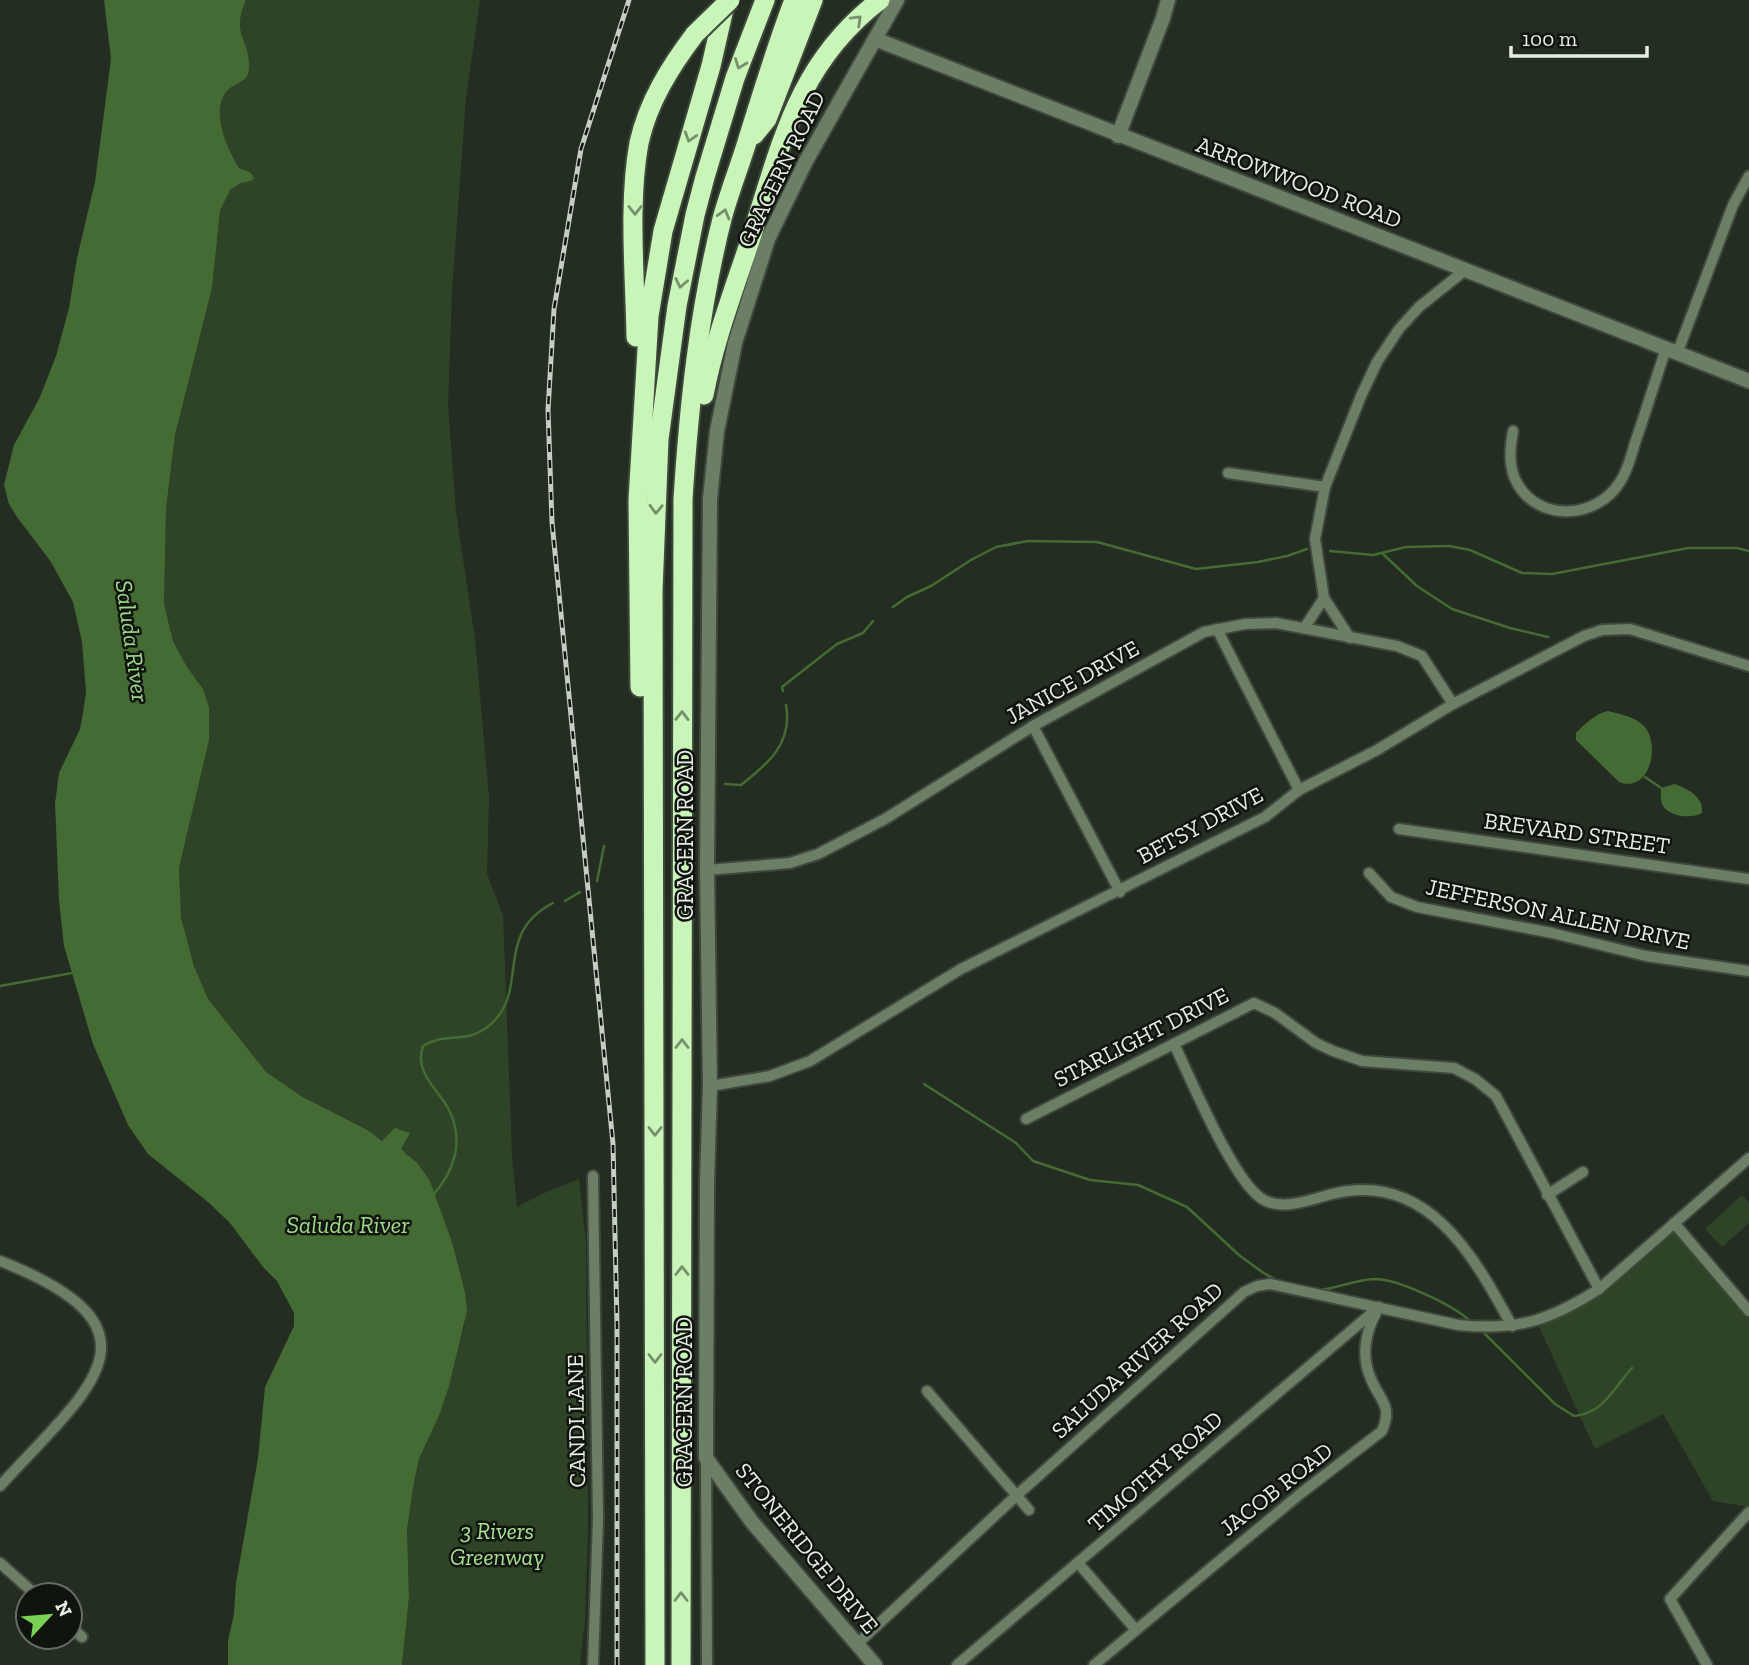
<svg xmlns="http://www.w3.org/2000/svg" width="1749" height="1665" font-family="'Zilla Slab',serif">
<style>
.green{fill:#2f4426}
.water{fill:#456b35}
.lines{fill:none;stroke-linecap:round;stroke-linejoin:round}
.stream{stroke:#456b35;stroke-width:2.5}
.minor-casing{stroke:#3f483c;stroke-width:14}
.tertiary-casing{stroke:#3f483c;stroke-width:18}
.motorway-casing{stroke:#3f483c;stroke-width:23}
.minor{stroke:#6c7e66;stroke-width:10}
.tertiary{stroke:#6c7e66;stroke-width:14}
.motorway{stroke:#c9f5b8;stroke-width:19}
.rail-casing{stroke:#c6cdc4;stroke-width:5}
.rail{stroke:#10140e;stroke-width:2.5;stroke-dasharray:8;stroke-linecap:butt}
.motorway-bridge-casing{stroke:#3f483c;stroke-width:23;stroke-linecap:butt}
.motorway-bridge{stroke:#c9f5b8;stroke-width:19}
.oneway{stroke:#76906c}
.labels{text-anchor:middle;stroke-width:5;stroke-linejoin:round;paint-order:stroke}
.street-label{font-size:23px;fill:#e7ede5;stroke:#10140e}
.park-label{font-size:23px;font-style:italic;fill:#a8e192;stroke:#10140e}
.water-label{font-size:24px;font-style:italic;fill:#a0d98a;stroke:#10140e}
</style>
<rect width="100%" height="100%" fill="#242d21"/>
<g class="green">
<path d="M246,0H480L466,98L452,290L448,405L456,512L475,639L489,797L487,874L503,915L512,1156L517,1207L542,1194L579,1179L586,1243L588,1532L585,1620L580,1665H402L409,1597L407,1529L414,1482L419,1459L428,1439L464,1327L465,1292L452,1242L430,1181L408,1154L291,1090L266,1072L248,1051L208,999L200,983L186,941L181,918L179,868L209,740V707L203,689L187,667L173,640L164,604L166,509L175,435L212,288L220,211L230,190L241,183L251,181L250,172L239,168C227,150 210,110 227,91C234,82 248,82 249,69C250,59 245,51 242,42C237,27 240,14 246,0Z"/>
<path d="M1742,1195L1749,1203V1223L1722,1247L1705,1229Z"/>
<path d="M1674,1223L1749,1311V1507L1713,1501L1663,1414L1595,1449L1536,1320L1579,1302Z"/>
</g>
<g class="water">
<path d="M104,0H246C230,37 251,39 249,69C248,83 235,82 227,91C210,110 227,149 239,168L250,172L254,178L251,181L241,183L230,190L220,211L212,288L175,435L166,509L164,604L173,641L187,667L203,689L209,707V740L179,868L181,918L194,966L208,999L266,1072L301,1096L369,1131L382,1141L395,1128L410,1133L401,1149L418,1164L430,1181L452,1242L465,1292L467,1311L449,1386L440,1413L419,1459L414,1482L407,1529L409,1597L402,1665H228V1641L234,1614L236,1583L258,1458L265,1387L294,1326V1313L277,1281L263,1267L230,1223L208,1202L148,1154L128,1125L93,1044L64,946L59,900L56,826L55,804L59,773L80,729L83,713L86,692L82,642L73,602L51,562L17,517L9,504L4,485L14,445L40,397L56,356L69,308L77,258L95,182L111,59Z"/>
<path d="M1608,711C1620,714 1635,717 1644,726C1661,744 1650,794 1619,782L1576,740V733C1585,724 1596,713 1608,711Z"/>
<path d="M1675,784C1689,790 1704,797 1702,813C1692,819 1670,817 1663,806C1660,800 1661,794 1661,788Z"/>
</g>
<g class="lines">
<g class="stream">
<path d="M1330,551L1373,555L1406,547L1449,546L1470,550L1522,573L1552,574L1688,548H1737L1749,551"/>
<path d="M1383,554L1417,586L1452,609L1510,628L1548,637"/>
<path d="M893,607L907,597L931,586L971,560L996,547L1028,541L1097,542L1196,569L1258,562L1287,556L1307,549"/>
<path d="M783,691L782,687L837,644L863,633L873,621"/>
<path d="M1645,777L1661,788"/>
<path d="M725,784L741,785C768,764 793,743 786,705"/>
<path d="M597,881L604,846"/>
<path d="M565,901L580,892"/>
<path d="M0,986L72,973"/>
<path d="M924,1084L1016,1143L1033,1161L1090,1180L1138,1185L1187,1207L1239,1255L1262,1272L1278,1281"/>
<path d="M431,1197C455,1172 465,1140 448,1108C436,1087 414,1072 423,1046C447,1030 470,1048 496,1019C527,984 495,933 553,903"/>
<path d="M1321,1290C1339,1287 1356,1280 1375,1279C1398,1279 1450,1304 1468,1319"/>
<path d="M1485,1334L1555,1404L1574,1416C1605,1413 1614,1387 1632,1368"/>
</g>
<defs>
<g id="minor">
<path d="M1677,354L1733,205L1749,176"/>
<path d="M1513,431C1510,448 1508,467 1517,483C1539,523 1597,519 1620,482C1629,469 1632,451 1637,437C1647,408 1656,378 1666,349"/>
<path d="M1228,473L1325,487"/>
<path d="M1305,627L1324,598"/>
<path d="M1217,629L1299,790"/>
<path d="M1350,638L1324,598L1315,539L1325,487L1361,396L1377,362L1399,329L1419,307L1464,271"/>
<path d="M1033,726L1120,892"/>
<path d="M1399,829L1749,879"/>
<path d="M707,870L790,863L818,854L885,819L1033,726L1204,632L1245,624L1276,623L1397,646L1422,656L1453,704"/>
<path d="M1369,873L1391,897L1417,907L1552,933L1646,956L1749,971"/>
<path d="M1174,1044C1190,1077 1234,1184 1264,1200C1284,1211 1312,1199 1332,1194C1427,1170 1474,1256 1512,1326"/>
<path d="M710,1086L770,1076L810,1061L961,969L1265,817L1299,790L1377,750L1453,704L1584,636L1602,630L1630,629L1749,666"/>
<path d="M1026,1119L1254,1003L1275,1013L1316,1043L1333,1051L1362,1061L1454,1068L1475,1079L1496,1096L1599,1289"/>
<path d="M1547,1195L1583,1172"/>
<path d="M1674,1223L1749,1311"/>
<path d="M0,1261C176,1330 86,1391 0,1486"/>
<path d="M927,1391L1029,1510"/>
<path d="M706,1458L707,1665"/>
<path d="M0,1563L36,1595"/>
<path d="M1079,1564L1136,1630"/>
<path d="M70,1626L82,1637"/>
<path d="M856,1645L1017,1495L1244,1292L1257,1286L1270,1284L1458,1325C1517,1331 1549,1321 1599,1289L1749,1158"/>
<path d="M593,1665L598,1519L593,1176"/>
<path d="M957,1665L1379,1307"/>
<path d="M1094,1665L1300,1494L1382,1431C1393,1405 1380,1401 1371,1379C1361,1357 1365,1333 1376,1313"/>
<path d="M1707,1665L1670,1599L1749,1512"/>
</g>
<g id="tertiary">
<path d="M875,39L1749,381"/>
<path d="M1118,136L1163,18L1168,0"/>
<path d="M875,1665L752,1522L706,1458L707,1182L710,1086L707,870L710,499L717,431L735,343L768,239L806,161L897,0"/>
</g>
<g id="motorway">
<path d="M754,135L767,119L813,0"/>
<path d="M636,337C635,276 628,202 639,143C648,102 670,67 695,34"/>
<path d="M704,395C714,342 733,292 750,241C781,146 796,64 880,0"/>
<path d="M640,687L638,500L649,316L663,231L711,66L726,0"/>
<path d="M655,1665L653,591L659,439L677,306L695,215L705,177L735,78L765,0"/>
<path d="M681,1665L683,499C689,405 699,310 722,219C729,193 739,168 747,142C762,94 776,47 794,0"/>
</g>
</defs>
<use href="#minor" class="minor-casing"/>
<use href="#tertiary" class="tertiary-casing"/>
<use href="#motorway" class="motorway-casing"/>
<use href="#minor" class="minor"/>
<use href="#tertiary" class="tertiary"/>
<use href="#motorway" class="motorway"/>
<defs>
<path id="rail" d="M617,1665V1325L613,1144L552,522L548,410L554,309L581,149L629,0"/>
</defs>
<use href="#rail" class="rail-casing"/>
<use href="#rail" class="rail"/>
<defs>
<path id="motorway-bridge" d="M695,34L730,0"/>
</defs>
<use href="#motorway-bridge" class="motorway-bridge-casing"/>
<use href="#motorway-bridge" class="motorway-bridge"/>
</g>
<defs><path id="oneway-chevron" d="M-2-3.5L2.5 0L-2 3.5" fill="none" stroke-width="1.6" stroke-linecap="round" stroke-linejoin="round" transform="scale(1.75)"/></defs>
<g class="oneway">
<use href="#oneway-chevron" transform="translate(857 20) rotate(-44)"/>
<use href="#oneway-chevron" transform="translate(740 64) rotate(111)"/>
<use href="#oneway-chevron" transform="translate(690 137) rotate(107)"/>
<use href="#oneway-chevron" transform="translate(635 210) rotate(90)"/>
<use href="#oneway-chevron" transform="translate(724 214) rotate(-74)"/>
<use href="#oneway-chevron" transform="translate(681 283) rotate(101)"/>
<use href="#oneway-chevron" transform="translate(656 509) rotate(92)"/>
<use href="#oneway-chevron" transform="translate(682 716) rotate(-89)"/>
<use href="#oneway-chevron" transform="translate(682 1044) rotate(-90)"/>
<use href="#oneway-chevron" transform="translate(655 1131) rotate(90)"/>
<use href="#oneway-chevron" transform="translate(682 1271) rotate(-90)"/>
<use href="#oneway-chevron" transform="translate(655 1358) rotate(90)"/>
<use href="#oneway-chevron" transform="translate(681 1597) rotate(-90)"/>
</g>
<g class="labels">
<g class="street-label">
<text transform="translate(781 169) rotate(-64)" y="8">GRACERN ROAD</text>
<text transform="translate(1299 182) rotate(21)" y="8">ARROWWOOD ROAD</text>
<text transform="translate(1072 682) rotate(-29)" y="8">JANICE DRIVE</text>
<text transform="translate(1200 825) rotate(-28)" y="8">BETSY DRIVE</text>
<text transform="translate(1577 833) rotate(8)" y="8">BREVARD STREET</text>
<text transform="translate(685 835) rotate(-90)" y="8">GRACERN ROAD</text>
<text transform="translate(1558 914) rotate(12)" y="8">JEFFERSON ALLEN DRIVE</text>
<text transform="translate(1141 1037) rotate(-27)" y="8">STARLIGHT DRIVE</text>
<text transform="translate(1137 1360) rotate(-42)" y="8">SALUDA RIVER ROAD</text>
<text transform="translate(684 1402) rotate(-90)" y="8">GRACERN ROAD</text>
<text transform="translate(576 1421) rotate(-91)" y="8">CANDI LANE</text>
<text transform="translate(1155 1471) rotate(-41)" y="8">TIMOTHY ROAD</text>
<text transform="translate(1276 1489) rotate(-38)" y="8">JACOB ROAD</text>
<text transform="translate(807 1548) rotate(51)" y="8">STONERIDGE DRIVE</text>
</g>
<g class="park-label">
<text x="497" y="1539">3 Rivers<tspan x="497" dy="26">Greenway</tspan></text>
</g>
<g class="water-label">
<text transform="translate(132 641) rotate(82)" y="8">Saluda River</text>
<text x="348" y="1233">Saluda River</text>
</g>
</g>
<g transform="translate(49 1616) rotate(64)"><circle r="33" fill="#10140e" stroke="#666b64" stroke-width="2"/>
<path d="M0-5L12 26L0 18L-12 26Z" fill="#7bd155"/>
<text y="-10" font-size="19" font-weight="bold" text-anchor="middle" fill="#e7ede5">N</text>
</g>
<path d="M1511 46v10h136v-10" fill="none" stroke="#e7ede5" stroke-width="3.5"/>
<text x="1522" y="46" font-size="21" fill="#e7ede5" stroke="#10140e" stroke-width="5" paint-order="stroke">100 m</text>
</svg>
